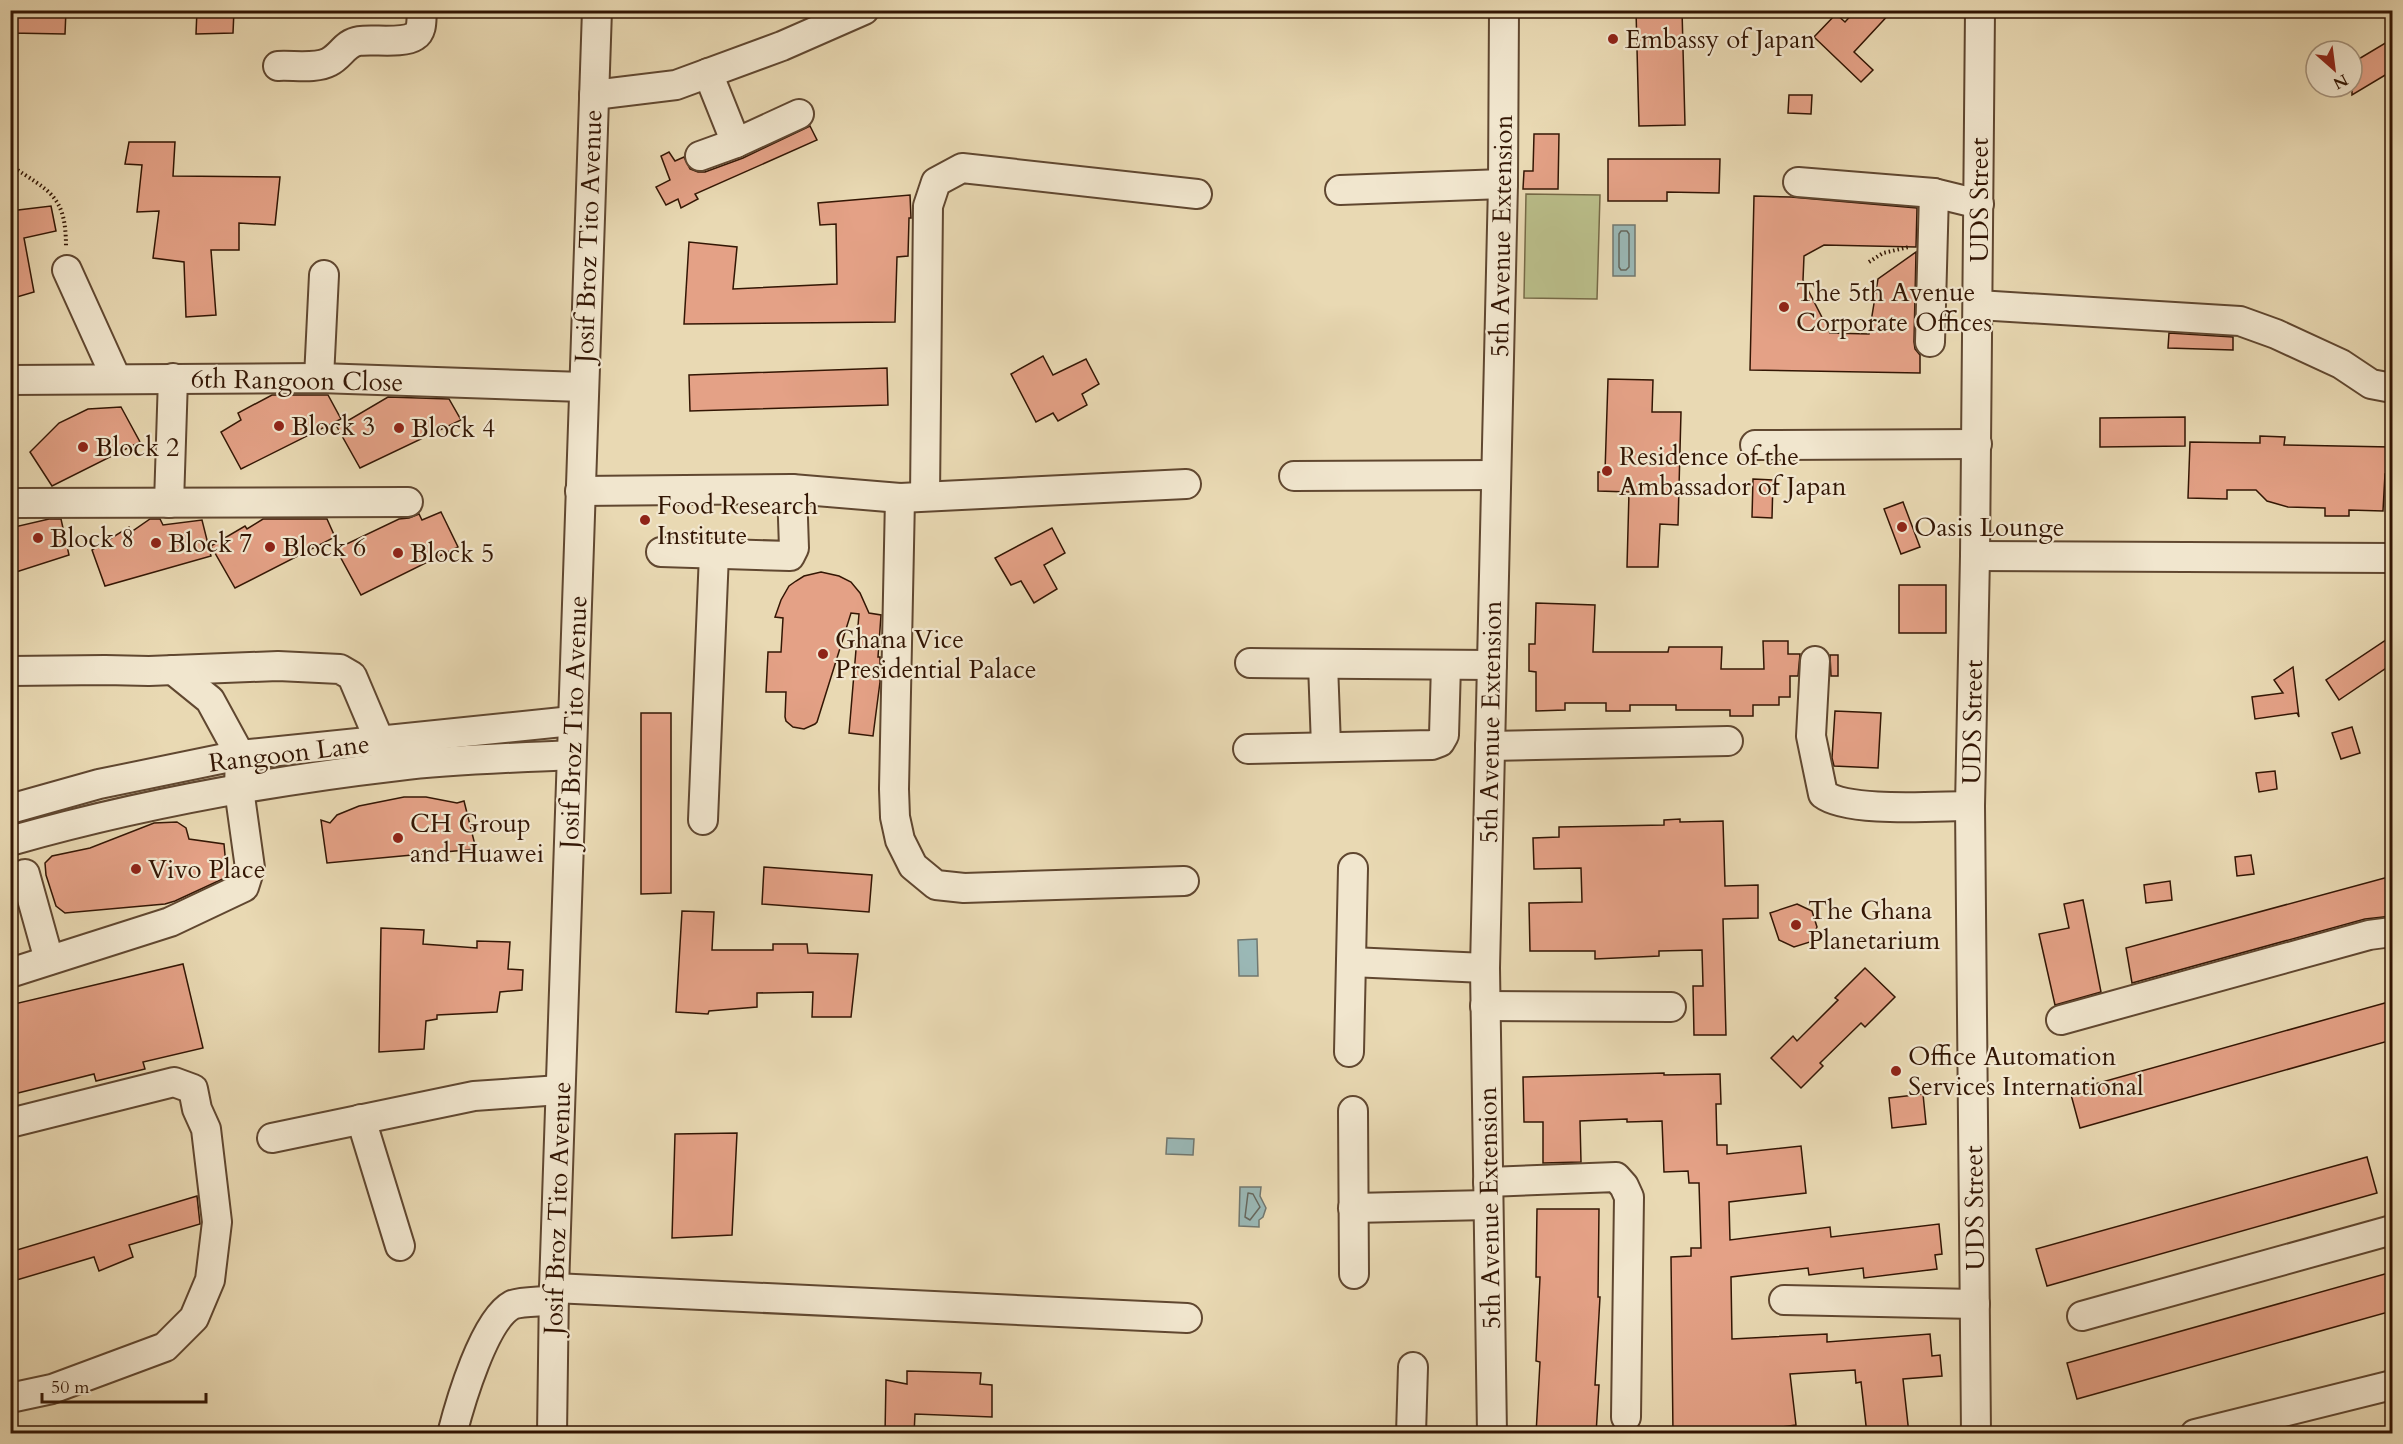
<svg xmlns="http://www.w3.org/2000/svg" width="2403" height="1444" font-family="Cardo,serif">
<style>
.green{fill:#babe8a;stroke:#766a47;stroke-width:1.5}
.water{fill:#9ab8b6;stroke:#71776f;stroke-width:1.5}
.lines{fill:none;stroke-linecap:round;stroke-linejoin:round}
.shore{stroke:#66675d;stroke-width:1.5}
.building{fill:#e4a186;stroke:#331604;stroke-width:1.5}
.minor-casing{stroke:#604730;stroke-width:32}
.path{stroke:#331604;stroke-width:4;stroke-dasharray:1.5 3;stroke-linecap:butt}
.minor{stroke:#f1e6ce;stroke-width:28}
.poi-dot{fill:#8f2418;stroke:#f1e6ce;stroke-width:2}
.labels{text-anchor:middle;stroke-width:4.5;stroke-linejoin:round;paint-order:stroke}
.poi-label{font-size:26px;fill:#331604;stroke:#f1e6ce;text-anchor:start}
.street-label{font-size:26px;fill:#331604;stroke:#f1e6ce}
</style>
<rect width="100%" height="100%" fill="#e9d9b3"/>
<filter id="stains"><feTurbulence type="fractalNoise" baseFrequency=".00333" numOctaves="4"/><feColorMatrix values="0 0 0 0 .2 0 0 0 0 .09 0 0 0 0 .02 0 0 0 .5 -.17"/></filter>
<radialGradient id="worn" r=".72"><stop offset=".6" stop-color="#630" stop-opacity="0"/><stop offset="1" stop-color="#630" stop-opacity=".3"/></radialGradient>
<path class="green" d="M1526,194L1600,195L1597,299L1524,298Z"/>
<g class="water">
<rect x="1613" y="225" width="22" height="51"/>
<path d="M1257,939L1258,976H1239L1238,940Z"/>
<path d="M1167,1138L1194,1139L1193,1155L1166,1154Z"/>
<path d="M1240,1187H1261L1260,1196L1266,1208L1263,1217L1259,1220V1227L1239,1226Z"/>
</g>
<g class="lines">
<g class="shore">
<path d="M1621,231H1627L1629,234V267L1626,270H1621L1619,267V234Z"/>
<path d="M1248,1193L1253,1194L1260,1207L1250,1220L1245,1217Z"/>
</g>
</g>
<g class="building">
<path d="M10,10H66L65,34L10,33Z"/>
<path d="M197,10H234L233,33L196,34Z"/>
<path d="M1636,10H1682L1685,125L1639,126Z"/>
<path d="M1856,10H1893L1854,52L1873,70L1861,82L1814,37L1836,14L1845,22Z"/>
<path d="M2392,39V71L2352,95V63Z"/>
<path d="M1789,95H1812L1811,114L1788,113Z"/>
<path d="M810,126L817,140L695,194L698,199L681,208L678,199L666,205L656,187L670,180L661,156L669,152L675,161L684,157L690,169L698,172H705L743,158Z"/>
<path d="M1534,134H1559L1558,189H1523L1524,171H1533Z"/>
<path d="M129,142H175L173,176L280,177L275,225L239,223V250H211L216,315L186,317L184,262L153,258L159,211L137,212L142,165L125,164Z"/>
<path d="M1608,159H1720L1719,193L1667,192V201H1608Z"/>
<path d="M910,195L911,218H909L908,256L897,257L895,322L684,324L689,242L737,247L733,289L837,284L836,224L820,225L818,203Z"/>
<path d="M1754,196L1791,197L1917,208L1916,247L1824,245L1804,256L1803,280L1830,333L1869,334L1878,279L1916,252L1914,342L1915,349L1920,355V373L1750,370Z"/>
<path d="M51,206L56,231L24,238L34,292L10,299V211Z"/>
<path d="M2169,333L2233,337V350L2168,348Z"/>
<path d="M1043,356L1053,375L1086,359L1099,384L1082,394L1087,405L1058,421L1053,413L1036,422L1011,374Z"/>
<path d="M887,368L888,405L690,411L689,375Z"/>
<path d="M1608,379L1653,380L1652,412H1681L1678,525L1660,524L1658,567H1627L1629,492L1598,491V472H1605Z"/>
<path d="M272,395H328L341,419L241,469L221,432L241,420L238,413Z"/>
<path d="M388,397L449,399L461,420L360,468L337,427Z"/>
<path d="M121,407L140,442L52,486L30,452L59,423L88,409Z"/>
<path d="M2185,417V446L2100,447V418Z"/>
<path d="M2260,436L2285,437L2284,445L2391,447L2390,474H2385L2383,511L2349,510V516H2325V508L2288,507L2267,501L2256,490H2227V499L2188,498L2190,442L2260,443Z"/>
<path d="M1753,479L1773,480L1772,518L1752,517Z"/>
<path d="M1903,502L1920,547L1901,554L1884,509Z"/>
<path d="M441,512L458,547L361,595L336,549L399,519L409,518L419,514L422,520Z"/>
<path d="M49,519H61L69,555L10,574V528Z"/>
<path d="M150,519H160L163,525L202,520L211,556L105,586L92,550L129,527L131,532Z"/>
<path d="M263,519H327L335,537L235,588L211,546L245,526L247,529Z"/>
<path d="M1052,528L1065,553L1044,565L1057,589L1034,603L1021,581L1011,585L995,558Z"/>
<path d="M821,572L839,576L851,582L860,593L869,613L881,615L878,657H880V682L873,736L849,733L859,614L851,613L817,722L815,724L804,729L793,727L786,721L785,717L786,692H766L768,652H781L783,618L775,617L781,600L789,586L796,581L804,576Z"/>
<rect x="1899" y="585" width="47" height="48"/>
<path d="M1536,603L1595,605L1593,652H1668L1669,647H1722L1721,669H1764L1763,641H1788V654H1800L1798,676H1790V697H1779V705H1753V716H1730V710H1676V705H1630V711H1606V703H1565V710L1536,711V672L1529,671V644H1535Z"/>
<path d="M2392,636V664L2339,700L2326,680Z"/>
<path d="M1830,655H1838V676H1831Z"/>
<path d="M2293,667L2299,717L2297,713L2255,719L2252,697L2283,693L2274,680Z"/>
<path d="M1835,711L1881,713L1878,768L1834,766L1832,758Z"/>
<path d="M641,713H671V893L641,894Z"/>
<path d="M2352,727L2360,753L2341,759L2332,733Z"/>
<path d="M2275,771L2277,789L2259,792L2256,773Z"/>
<path d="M404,797H426L457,803L464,801L476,849L327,863L321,820L330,823L337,815L359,806Z"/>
<path d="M1680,819V822L1723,821L1725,886L1758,885V918L1723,919L1726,1035H1694L1693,986H1703L1702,950L1659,951V956L1595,959V951H1530L1529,903L1582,902L1581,868L1534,869L1533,838L1559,837V827L1664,825V820Z"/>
<path d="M177,822L186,828L189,839L224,844L227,877L175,901L165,904L65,913L56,906L46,875L45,863L52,856L90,848L154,823Z"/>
<path d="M2251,855L2254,874L2237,876L2235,857Z"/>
<path d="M764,867L872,875L869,912L762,904Z"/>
<path d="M2392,876V916L2365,919L2132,983L2126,948Z"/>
<path d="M2170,881L2172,900L2146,903L2144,885Z"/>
<path d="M2083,900L2101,992L2055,1005L2039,934L2069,928L2064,904Z"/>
<path d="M1797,904L1812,911L1817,927L1810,942L1794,947L1779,940L1770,913Z"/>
<path d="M682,911L714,912L712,950H773V944H807L808,953L858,954L851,1017H812L813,992L757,993V1007L709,1011L708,1014L676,1012Z"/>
<path d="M381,928L424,930L423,944L477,948V941L510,942L508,969L523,970L522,990L500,992L497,1012L437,1015V1019L426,1021L424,1049L379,1052Z"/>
<path d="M183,964L203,1048L143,1062L145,1069L96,1081L94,1074L10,1095V1005Z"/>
<path d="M1865,968L1895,997L1865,1027L1861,1023L1820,1063L1823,1066L1801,1088L1771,1058L1793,1036L1797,1041L1838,1000L1835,998Z"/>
<path d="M2392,1001V1040L2080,1128L2070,1091Z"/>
<path d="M1664,1073V1075L1720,1074L1721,1104H1716L1717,1145H1727V1154L1801,1146L1806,1193L1729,1202L1730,1240L1830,1227L1831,1237L1939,1224L1942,1254L1935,1255L1937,1269L1864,1278L1863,1268L1809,1275L1808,1268L1731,1277L1732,1339L1827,1334V1342L1930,1334L1932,1356L1940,1355L1942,1376L1903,1379L1909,1434H1867L1861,1382L1856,1383L1855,1370L1790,1374L1796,1425L1729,1434H1673L1671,1257L1691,1256V1248H1701L1699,1183H1689L1688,1171L1664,1172L1662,1121L1627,1122V1119L1580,1121L1581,1162L1543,1163V1122H1524L1523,1077Z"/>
<path d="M1923,1094L1926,1124L1892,1128L1889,1098Z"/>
<path d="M737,1133L732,1235L672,1238L675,1134Z"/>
<path d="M2367,1157L2377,1193L2047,1286L2036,1249Z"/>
<path d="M197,1196L200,1224L129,1245L133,1257L99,1271L94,1257L10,1282V1252Z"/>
<path d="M1537,1209H1599L1598,1297H1600L1595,1385H1599L1596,1434H1536L1540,1362L1536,1361L1540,1277H1536Z"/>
<path d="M2392,1272V1311L2077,1399L2067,1363Z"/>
<path d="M907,1371L981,1373L980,1384L992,1385V1417L915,1414L914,1434H885L886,1380L907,1384Z"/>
</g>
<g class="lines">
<defs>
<g id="minor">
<path d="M278,66C293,65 316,69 329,62C341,56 345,43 359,41C374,39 403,44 415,36C423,31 421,19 422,10"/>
<path d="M708,73L736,143"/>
<path d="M594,95L676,85L782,46L864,10"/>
<path d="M700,156L736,143L799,114"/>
<path d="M1798,182L1934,193"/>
<path d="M1340,190L1503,184"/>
<path d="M67,270L116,378"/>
<path d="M1978,305L2240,321L2276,334L2341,364L2371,384L2392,388"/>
<path d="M1930,342L1934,193L1979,204"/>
<path d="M319,378L324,275"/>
<path d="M10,380L319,378L583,387"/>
<path d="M1755,445L1977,444"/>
<path d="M1294,476L1496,475"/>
<path d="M580,491L792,489L900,498L1186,484"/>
<path d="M925,496L928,206L936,182L962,168L1197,194"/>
<path d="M900,498L894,789L895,817L900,840L913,866L936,885L964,888L1184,881"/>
<path d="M10,503L408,502"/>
<path d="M169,503L173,378"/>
<path d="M661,552L790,556L794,548L792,489"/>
<path d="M1975,556L2392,558"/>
<path d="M1815,661L1811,736L1823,794C1848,813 1936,806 1970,806"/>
<path d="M1250,663L1492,665"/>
<path d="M1323,664L1326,746"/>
<path d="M10,671L105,670L149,671L278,666L340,669L352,676L380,742"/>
<path d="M1490,746L1728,741"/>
<path d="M1248,749L1432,745L1440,742L1444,735L1446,665"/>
<path d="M10,809L99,784L240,755L572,721"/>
<path d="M703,820L714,554"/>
<path d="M10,841C137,805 268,781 398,766C455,759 514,758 571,755"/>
<path d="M25,874L49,960"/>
<path d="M1351,962L1485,968"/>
<path d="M10,973L170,922L244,887L250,868L239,789L240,755L210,700L173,670"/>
<path d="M1485,1006L1671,1007"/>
<path d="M2061,1020L2369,935L2392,932"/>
<path d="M1349,1052L1353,868"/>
<path d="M1353,1111L1354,1274"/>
<path d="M361,1119L400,1246"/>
<path d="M10,1123L174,1082L193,1089L197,1109L206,1129L217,1222L210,1280L194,1318L165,1347L52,1389L10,1398"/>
<path d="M272,1138L474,1096L560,1090"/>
<path d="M1488,1182L1616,1177L1624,1186L1629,1197L1626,1417"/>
<path d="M1353,1208L1488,1205"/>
<path d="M554,1288L1187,1318"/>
<path d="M1784,1300L1975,1304"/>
<path d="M2082,1316L2392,1230"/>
<path d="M452,1434C460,1403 484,1320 512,1305C521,1301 544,1302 554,1300"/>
<path d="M552,1434L554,1288L597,10"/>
<path d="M1411,1434L1413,1367"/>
<path d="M1492,1434L1485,968L1503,184L1504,10"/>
<path d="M1976,1434L1970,806L1975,556L1980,10"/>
<path d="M2195,1434L2392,1385"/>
</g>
</defs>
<use href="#minor" class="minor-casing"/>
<g class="path">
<path d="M10,165C50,192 66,195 66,247"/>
<path d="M1869,262L1883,253L1909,247"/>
</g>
<use href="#minor" class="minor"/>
</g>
<g class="poi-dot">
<circle cx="1613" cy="39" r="6"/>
<circle cx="1784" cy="307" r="6"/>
<circle cx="279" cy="426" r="6"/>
<circle cx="399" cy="428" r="6"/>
<circle cx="83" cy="447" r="6"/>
<circle cx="1607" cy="471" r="6"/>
<circle cx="645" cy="520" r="6"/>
<circle cx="1902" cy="527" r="6"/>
<circle cx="38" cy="538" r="6"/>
<circle cx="156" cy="543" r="6"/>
<circle cx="270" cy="547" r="6"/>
<circle cx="398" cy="553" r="6"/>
<circle cx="823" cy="654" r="6"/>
<circle cx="398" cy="838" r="6"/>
<circle cx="136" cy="869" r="6"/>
<circle cx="1796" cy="925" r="6"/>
<circle cx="1896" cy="1071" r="6"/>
</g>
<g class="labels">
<g class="poi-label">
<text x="1625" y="48">Embassy of Japan</text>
<text x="1796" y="301">The 5th Avenue<tspan x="1796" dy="30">Corporate Offices</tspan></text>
<text x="291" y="435">Block 3</text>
<text x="411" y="437">Block 4</text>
<text x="95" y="456">Block 2</text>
<text x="1619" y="465">Residence of the<tspan x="1619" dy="30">Ambassador of Japan</tspan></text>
<text x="657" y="514">Food Research<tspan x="657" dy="30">Institute</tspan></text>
<text x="1914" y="536">Oasis Lounge</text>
<text x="50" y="547">Block 8</text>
<text x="168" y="552">Block 7</text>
<text x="282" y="556">Block 6</text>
<text x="410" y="562">Block 5</text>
<text x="835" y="648">Ghana Vice<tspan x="835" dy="30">Presidential Palace</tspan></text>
<text x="410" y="832">CH Group<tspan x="410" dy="30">and Huawei</tspan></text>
<text x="148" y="878">Vivo Place</text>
<text x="1808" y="919">The Ghana<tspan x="1808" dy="30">Planetarium</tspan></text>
<text x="1908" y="1065">Office Automation<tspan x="1908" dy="30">Services International</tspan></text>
</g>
<g class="street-label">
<text transform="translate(1979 200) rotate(-90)" y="9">UDS Street</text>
<text transform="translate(588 236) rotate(-88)" y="9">Josif Broz Tito Avenue</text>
<text transform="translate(1501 236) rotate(-89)" y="9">5th Avenue Extension</text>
<text transform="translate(297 380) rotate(1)" y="9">6th Rangoon Close</text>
<text transform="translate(573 722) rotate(-88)" y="9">Josif Broz Tito Avenue</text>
<text transform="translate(1490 722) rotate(-89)" y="9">5th Avenue Extension</text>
<text transform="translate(1972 722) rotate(-89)" y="9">UDS Street</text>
<text transform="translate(289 753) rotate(-7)" y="9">Rangoon Lane</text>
<text transform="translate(557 1208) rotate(-88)" y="9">Josif Broz Tito Avenue</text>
<text transform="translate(1489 1208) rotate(-91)" y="9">5th Avenue Extension</text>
<text transform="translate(1974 1208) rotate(-91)" y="9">UDS Street</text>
</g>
</g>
<rect width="2403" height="1444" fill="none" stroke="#e9d9b3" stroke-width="36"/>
<rect x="12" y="12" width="2379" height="1420" fill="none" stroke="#331604" stroke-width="3"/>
<rect x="18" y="18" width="2367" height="1408" fill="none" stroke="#331604" stroke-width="1.5"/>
<g transform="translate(2334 69) rotate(152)"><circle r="28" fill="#f1e6ce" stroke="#a5937d" stroke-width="1.5"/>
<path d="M0-4.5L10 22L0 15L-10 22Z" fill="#8f2418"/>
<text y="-9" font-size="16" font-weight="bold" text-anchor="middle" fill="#331604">N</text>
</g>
<path d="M42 1393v9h164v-9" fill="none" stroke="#331604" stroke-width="3"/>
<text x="51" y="1393" font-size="18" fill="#331604" stroke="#f1e6ce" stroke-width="4.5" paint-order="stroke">50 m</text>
<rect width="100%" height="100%" filter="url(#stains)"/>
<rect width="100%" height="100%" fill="url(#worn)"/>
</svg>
